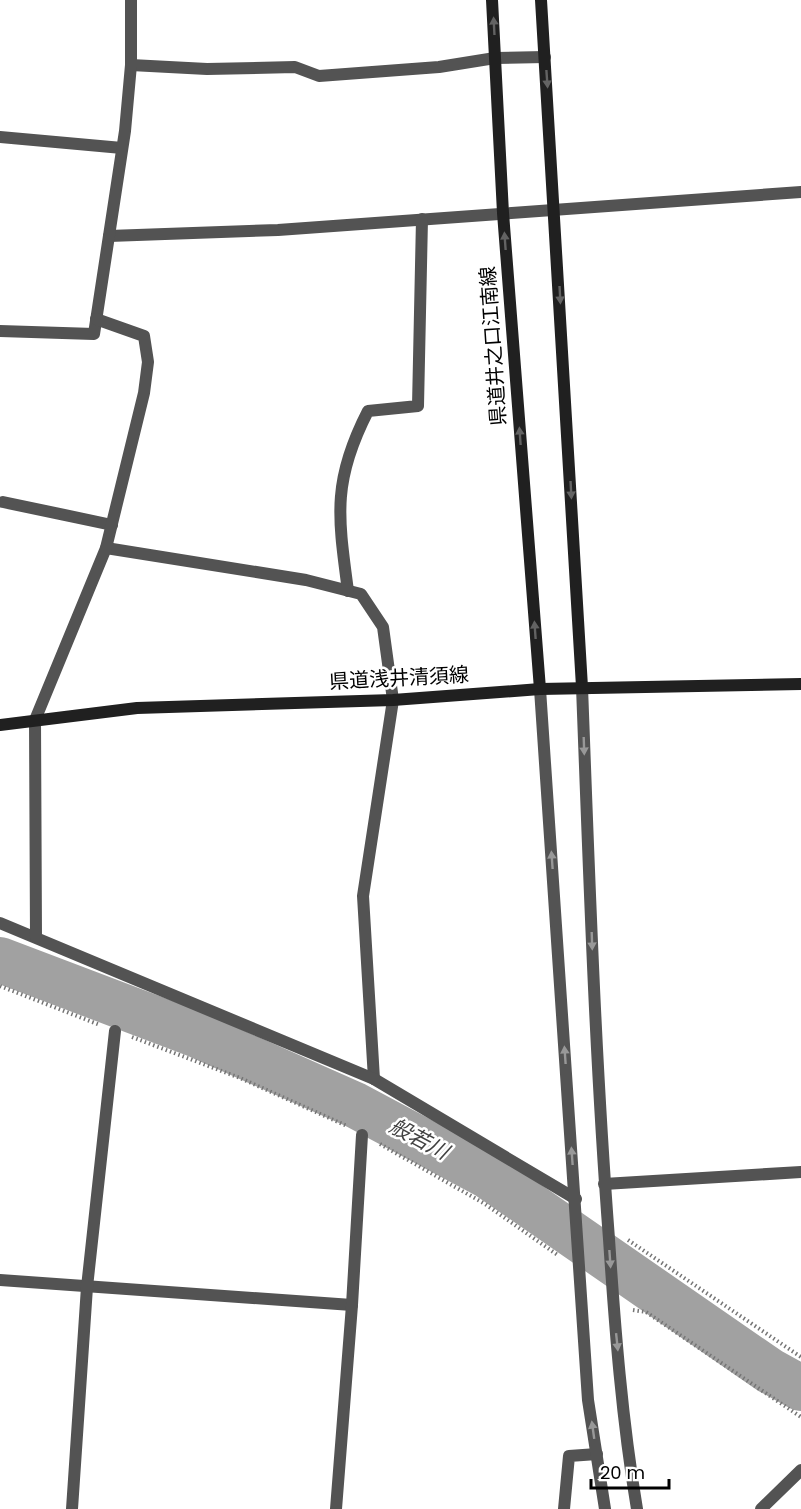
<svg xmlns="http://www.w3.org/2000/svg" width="801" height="1509" font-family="Poppins,'Noto Sans JP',sans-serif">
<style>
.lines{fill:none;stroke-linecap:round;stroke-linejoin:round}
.river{stroke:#a1a1a1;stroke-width:46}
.path{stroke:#757575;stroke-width:4;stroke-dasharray:1.5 3;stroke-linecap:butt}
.minor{stroke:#535353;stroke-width:12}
.tertiary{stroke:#535353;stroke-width:12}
.secondary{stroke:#202020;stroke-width:12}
.oneway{fill:#636363}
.oneway2{fill:#989898}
.labels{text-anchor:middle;stroke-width:5;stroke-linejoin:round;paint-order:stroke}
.street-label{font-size:20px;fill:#000;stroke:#fff}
.water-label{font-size:21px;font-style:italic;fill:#424242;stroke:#fff}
</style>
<rect width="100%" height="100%" fill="#fff"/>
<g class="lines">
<path class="river" d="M0,960L195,1034L355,1105L488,1176L770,1371L801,1388"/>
<g class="path">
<path d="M0,986L100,1025"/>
<path d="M132,1037L240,1078L347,1126"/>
<path d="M380,1144L485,1204L559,1256"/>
<path d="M628,1240L801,1357"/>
<path d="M633,1310L646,1312L801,1417"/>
</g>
<g class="minor">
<path d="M131,65L207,69L295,67L319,76L439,67L495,58L545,57"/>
<path d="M0,137L122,148"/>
<path d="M109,236L278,230L801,192"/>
<path d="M0,331L94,334L125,131L131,65V0"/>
<path d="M3,502L112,525"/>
<path d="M106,548L306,580L361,594L383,627L393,700L363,896L374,1079"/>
<path d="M348,591C338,516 332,481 368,411L418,406L422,219"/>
<path d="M0,923L374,1079L576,1199"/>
<path d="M36,937L35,720L106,548L144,393L148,362L144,336L96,319"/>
<path d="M604,1184L801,1172"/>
<path d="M0,1280L352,1305"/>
<path d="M72,1509L87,1287L115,1031"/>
<path d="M336,1509L352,1305L362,1135"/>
<path d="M564,1509L569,1456L597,1454"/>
<path d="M761,1509L801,1470"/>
</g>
<g class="tertiary">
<path d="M582,687C589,871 595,1055 609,1239C615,1329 622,1420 637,1509"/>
<path d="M540,689L588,1400L605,1509"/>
</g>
<g class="secondary">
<path d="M492,0L503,213L540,689"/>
<path d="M541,0L582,687"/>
<path d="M0,725L137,708L393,700L540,689L801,684"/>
</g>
</g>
<defs><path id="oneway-solid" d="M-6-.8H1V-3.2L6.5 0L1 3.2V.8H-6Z" transform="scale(1.5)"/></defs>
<g class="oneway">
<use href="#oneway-solid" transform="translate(494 26) rotate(-93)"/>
<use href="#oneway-solid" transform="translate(547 79) rotate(86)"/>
<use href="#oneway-solid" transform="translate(505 241) rotate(-94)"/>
<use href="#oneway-solid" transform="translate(560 295) rotate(87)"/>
<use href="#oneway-solid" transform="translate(520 436) rotate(-94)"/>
<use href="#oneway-solid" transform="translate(571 490) rotate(87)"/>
<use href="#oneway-solid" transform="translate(535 630) rotate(-94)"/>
</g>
<g class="oneway2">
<use href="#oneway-solid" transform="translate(584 746) rotate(88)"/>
<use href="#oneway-solid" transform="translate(552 860) rotate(-94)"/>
<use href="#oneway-solid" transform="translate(592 941) rotate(88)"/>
<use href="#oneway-solid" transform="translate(565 1055) rotate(-94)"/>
<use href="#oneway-solid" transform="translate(572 1156) rotate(-94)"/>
<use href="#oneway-solid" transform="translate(610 1259) rotate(86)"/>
<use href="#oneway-solid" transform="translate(617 1342) rotate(84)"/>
<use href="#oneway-solid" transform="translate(593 1430) rotate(-98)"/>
</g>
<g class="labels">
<g class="street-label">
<text transform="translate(493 346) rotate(-94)" y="7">県道井之口江南線</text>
<text transform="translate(399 678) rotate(-3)" y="7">県道浅井清須線</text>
</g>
<g class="water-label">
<text transform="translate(419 1139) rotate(28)" y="7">般若川</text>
</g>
</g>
<path d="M591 1479v9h78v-9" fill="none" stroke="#000000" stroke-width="3"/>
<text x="600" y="1479" font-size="18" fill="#000000" stroke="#ffffff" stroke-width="4.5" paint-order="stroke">20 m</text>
</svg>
